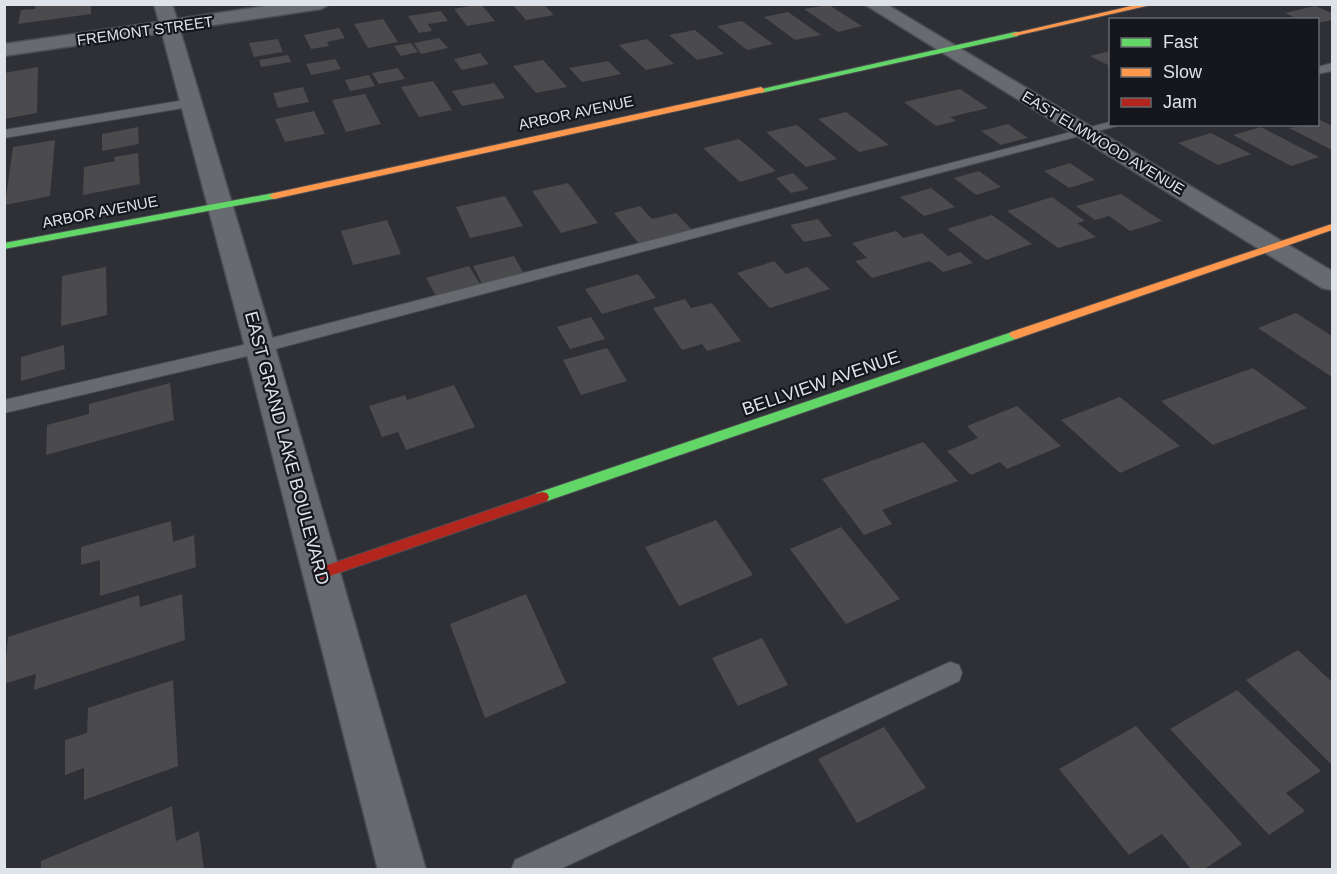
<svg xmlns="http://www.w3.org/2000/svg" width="1337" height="874" font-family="Helvetica,sans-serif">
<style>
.building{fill:#4b4a4d}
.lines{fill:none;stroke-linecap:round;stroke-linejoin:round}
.lane-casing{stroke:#4b4d52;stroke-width:2}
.street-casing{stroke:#4b4d52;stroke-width:3}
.fast-casing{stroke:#4b4d52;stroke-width:2}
.slow-casing{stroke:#4b4d52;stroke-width:2}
.jam-casing{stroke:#4b4d52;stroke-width:2}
.lane{fill:#676a6e;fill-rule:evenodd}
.street{fill:#676a6e;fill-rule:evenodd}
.fast{fill:#63d668;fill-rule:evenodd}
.slow{fill:#ff974d;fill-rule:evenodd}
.jam{fill:#b3261e;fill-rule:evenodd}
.labels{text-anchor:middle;stroke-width:4.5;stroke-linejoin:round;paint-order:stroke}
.far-street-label{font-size:15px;fill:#dee2e9;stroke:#15171c}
.street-label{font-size:18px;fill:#dee2e9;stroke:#15171c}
</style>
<rect width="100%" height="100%" fill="#2e3036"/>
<g class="building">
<path d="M36,4H91V14L18,24L21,10L35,9Z"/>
<path d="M481,4L495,21L467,26L454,9Z"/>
<path d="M512,4H543L554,15L526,20Z"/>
<path d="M829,5L862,26L838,32L804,9Z"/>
<path d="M1315,6L1332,13V20L1318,23V20H1300L1285,13Z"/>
<path d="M441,11L448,21L428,24L432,31L419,33L408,16Z"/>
<path d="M788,12L821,35L795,40L764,17Z"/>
<path d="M383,19L398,42L368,48L354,24Z"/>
<path d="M742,21L773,44L747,50L717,26Z"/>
<path d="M339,28L345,38L327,42L329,46L311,49L304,35Z"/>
<path d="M695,30L724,54L697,60L669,35Z"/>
<path d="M439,38L448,48L421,54L414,43Z"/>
<path d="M278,39L283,52L254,57L249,43Z"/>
<path d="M647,39L674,64L646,70L619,45Z"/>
<path d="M411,43L418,52L401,56L394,46Z"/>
<path d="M1110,51V66L1090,56Z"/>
<path d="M480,53L489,64L462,70L454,59Z"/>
<path d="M288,55L291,62L261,67L259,60Z"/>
<path d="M335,59L341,69L311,75L306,64Z"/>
<path d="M543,60L567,87L536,93L513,66Z"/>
<path d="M608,61L621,74L582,82L569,68Z"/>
<path d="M38,67L37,113L4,119V73Z"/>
<path d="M398,68L405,79L379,84L372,73Z"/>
<path d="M369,75L375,86L350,91L345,80Z"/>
<path d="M433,81L452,110L419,117L401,87Z"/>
<path d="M494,83L505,98L462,106L452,91Z"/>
<path d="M303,87L309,102L278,108L273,93Z"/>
<path d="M960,89L988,108L950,117L956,121L936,126L904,102Z"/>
<path d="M365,94L381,124L346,132L332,100Z"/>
<path d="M314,111L325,134L285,142L275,119Z"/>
<path d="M846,112L889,145L859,152L818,119Z"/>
<path d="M1318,119L1332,126V150L1289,128L1318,124Z"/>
<path d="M1008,124L1028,138L1001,145L981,131Z"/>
<path d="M797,125L837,159L806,167L766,132Z"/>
<path d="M138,127L139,144L102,151V134Z"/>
<path d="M1261,127L1319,157L1291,166L1233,135Z"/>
<path d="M1211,133L1251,154L1218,165L1178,143Z"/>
<path d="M739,139L776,171L740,182L703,148Z"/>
<path d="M55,140L50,196L5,205L13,147Z"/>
<path d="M138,153L140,184L83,195L84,167L115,161L114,157Z"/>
<path d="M1070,163L1095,180L1069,188L1044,171Z"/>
<path d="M979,171L1001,187L976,195L954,178Z"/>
<path d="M793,173L809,189L791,193L776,178Z"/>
<path d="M568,183L598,223L561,233L532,191Z"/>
<path d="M931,188L955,207L924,216L900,197Z"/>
<path d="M1121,194L1162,221L1130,231L1109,216L1095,220L1076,206Z"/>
<path d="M505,196L523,226L470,238L456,207Z"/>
<path d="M1052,197L1085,221L1077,223L1096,237L1058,248L1007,211Z"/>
<path d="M640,206L652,219L676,213L692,230L640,245L614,213Z"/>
<path d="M992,215L1032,244L986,260L947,229Z"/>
<path d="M818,219L832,236L804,242L790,225Z"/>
<path d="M387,220L401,254L353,265L341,231Z"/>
<path d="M896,231L903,238L922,233L948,256L960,252L973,263L943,272L930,261L872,278L855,261L867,258L852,243Z"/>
<path d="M514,256L524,274L482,284L473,266Z"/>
<path d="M774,261L786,274L807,267L830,289L770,308L737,273Z"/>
<path d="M469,266L480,284L436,296L426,278Z"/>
<path d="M106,267L107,315L61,326L62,276Z"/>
<path d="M638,274L656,298L602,314L585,289Z"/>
<path d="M685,299L691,308L712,303L741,341L707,351L702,344L682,350L653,308Z"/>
<path d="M1296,313L1332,336V377L1258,328Z"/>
<path d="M591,317L605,339L570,349L557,327Z"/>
<path d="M64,345L65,369L21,381V357Z"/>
<path d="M607,348L627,381L581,395L563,360Z"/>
<path d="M1253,368L1307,408L1213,445L1161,401Z"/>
<path d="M170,383L174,420L46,455L47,425L89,414V404Z"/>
<path d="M454,385L475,427L406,450L398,432L382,437L369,406L405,395L407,400Z"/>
<path d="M1120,397L1180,446L1120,473L1061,420Z"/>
<path d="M1017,406L1061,446L1007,469L1000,462L971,475L947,451L978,438L967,426Z"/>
<path d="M923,442L958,481L882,510L892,524L864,535L822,479Z"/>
<path d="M716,520L753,575L679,606L645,547Z"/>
<path d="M171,521L173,542L194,535L196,567L100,596V560L81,565V547Z"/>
<path d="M841,527L900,599L846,624L790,549Z"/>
<path d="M182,594L185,640L34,690L36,674L4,684L8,637L139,595L140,607Z"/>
<path d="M526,594L566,683L485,718L450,624Z"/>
<path d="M762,638L788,685L738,706L712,658Z"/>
<path d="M1298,650L1332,682V765L1246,680Z"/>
<path d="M173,680L178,766L84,800V768L65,775V740L87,733L88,708Z"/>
<path d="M1237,690L1321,771L1286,793L1305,811L1269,835L1170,729Z"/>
<path d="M1136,726L1242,844L1203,870H1192L1162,834L1129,855L1059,769Z"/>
<path d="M884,727L926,788L857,823L818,759Z"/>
<path d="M172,806L176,841L199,831L204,870H41V861Z"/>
</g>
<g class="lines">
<defs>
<g id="lane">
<path d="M1332,63V71L1318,74V67Z"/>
<path d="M191,99L197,103L195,106L4,138V130Z"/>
<path d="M1110,122V124H1124L260,353L4,413V400L260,341Z"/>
<path d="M950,662L959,665L962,673L959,681L558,870H511L515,860Z"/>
</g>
<g id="street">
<path d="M154,4H172L177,19L280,4H330L321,9L180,30L275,347L426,870H378L245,347L162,33L4,56V44L159,22Z"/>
<path d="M864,4H886L1332,271V290L1322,288Z"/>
</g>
<g id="fast">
<path d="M1015,32H1018V36L761,93L757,90Z"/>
<path d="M274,193L278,194V198L4,249V243Z"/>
<path d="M1015,331L1019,332L1021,335L1019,338L547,501H537L535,497L537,493Z"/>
</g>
<g id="slow">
<path d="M1140,4H1155L1015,36L1011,34Z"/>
<path d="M761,87L765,90L764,92L274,199L269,196L274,193Z"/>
<path d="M1332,224V230L1019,338L1015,339L1009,335L1011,332Z"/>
</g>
<path id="jam" d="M542,492L547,493L549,497L547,501L321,579L316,577L313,573L316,569Z"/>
</defs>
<use href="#lane" class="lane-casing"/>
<use href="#street" class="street-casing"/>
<use href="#fast" class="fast-casing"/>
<use href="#slow" class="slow-casing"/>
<use href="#jam" class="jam-casing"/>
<use href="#lane" class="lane"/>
<use href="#street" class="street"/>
<use href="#fast" class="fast"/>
<use href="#slow" class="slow"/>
<use href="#jam" class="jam"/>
</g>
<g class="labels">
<g class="far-street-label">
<text transform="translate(145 31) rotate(-8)" y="5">FREMONT STREET</text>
<text transform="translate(576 113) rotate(-12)" y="5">ARBOR AVENUE</text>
<text transform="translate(1103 143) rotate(31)" y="5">EAST ELMWOOD AVENUE</text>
<text transform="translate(100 212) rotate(-11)" y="5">ARBOR AVENUE</text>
</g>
<g class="street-label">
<text transform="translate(821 383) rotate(-19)" y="6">BELLVIEW AVENUE</text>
<text transform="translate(287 448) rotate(75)" y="6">EAST GRAND LAKE BOULEVARD</text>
</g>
</g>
<rect width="1337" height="874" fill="none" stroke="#dee2e9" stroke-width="12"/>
<rect x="1109" y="18" width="210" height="108" fill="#15171c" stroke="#65686e" stroke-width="1.5"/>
<rect x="1121" y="38" width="30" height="9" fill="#63d668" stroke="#65686e" stroke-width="1.5"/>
<text x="1163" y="48" font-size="18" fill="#dee2e9">Fast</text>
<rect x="1121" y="68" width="30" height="9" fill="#ff974d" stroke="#65686e" stroke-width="1.5"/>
<text x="1163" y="78" font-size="18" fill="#dee2e9">Slow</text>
<rect x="1121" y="98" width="30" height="9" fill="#b3261e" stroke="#65686e" stroke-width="1.5"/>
<text x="1163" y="108" font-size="18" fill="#dee2e9">Jam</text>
</svg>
